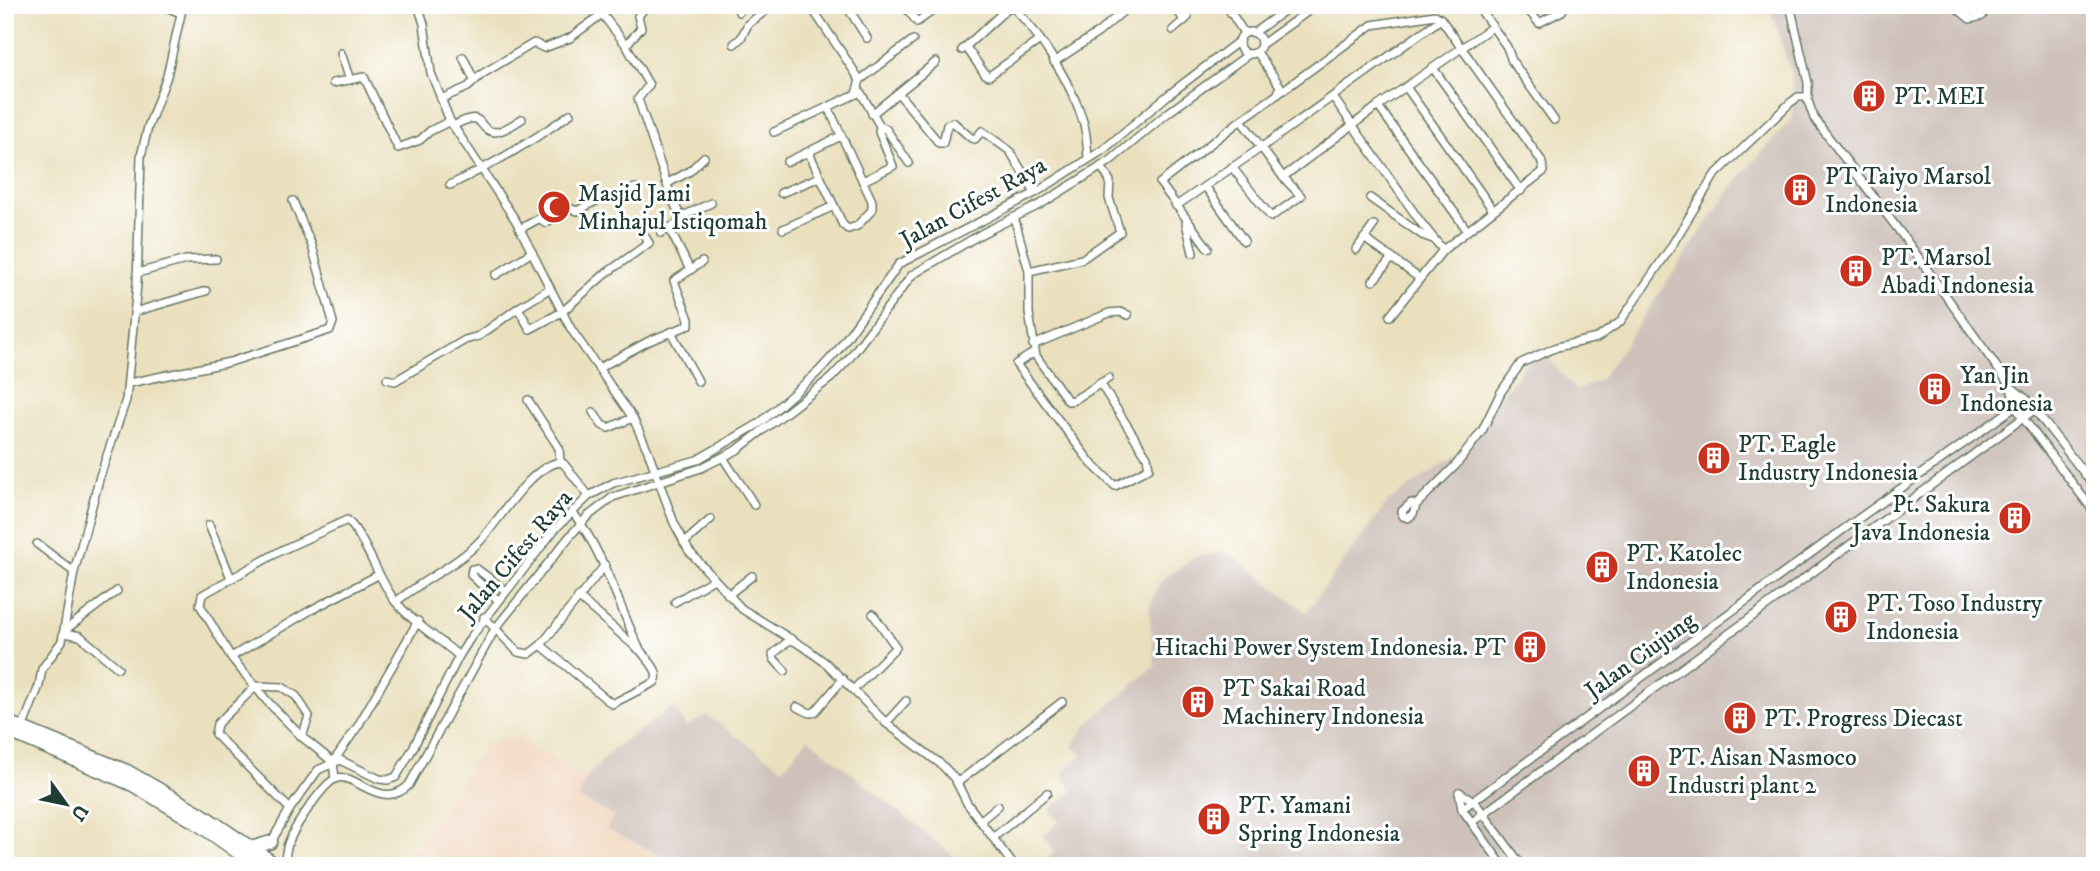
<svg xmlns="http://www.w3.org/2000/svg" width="2100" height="871" font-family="'IM FELL DW Pica',serif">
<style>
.built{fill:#f1d5bd}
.industrial{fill:#cec1ba}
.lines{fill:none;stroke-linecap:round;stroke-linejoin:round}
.minor-casing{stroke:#667664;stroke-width:10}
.primary-casing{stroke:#667664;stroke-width:15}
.minor{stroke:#fff;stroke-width:7}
.primary{stroke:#fff;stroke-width:12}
.labels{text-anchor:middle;stroke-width:6;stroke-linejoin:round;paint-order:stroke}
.poi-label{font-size:24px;fill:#1f3d34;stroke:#fff;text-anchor:start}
.street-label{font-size:24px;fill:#1f3d34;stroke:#fff}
</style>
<rect width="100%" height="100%" fill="#fff"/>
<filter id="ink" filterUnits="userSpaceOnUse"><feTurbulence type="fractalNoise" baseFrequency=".0143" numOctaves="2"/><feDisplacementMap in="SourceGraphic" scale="14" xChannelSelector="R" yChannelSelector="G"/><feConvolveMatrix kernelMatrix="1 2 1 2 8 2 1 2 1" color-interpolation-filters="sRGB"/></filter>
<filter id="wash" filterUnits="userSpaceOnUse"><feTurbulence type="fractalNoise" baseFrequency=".00686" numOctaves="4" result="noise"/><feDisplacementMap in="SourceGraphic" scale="28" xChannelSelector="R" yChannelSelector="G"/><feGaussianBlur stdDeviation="1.57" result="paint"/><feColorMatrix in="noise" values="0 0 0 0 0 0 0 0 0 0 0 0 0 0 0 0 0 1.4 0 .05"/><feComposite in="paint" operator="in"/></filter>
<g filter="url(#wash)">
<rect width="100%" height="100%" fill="#eae0be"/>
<path class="built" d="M519,738L586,779L578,798L614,816L607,829L685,866H403L486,743Z"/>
<g class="industrial">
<path d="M1769,5H2095V866H1041L1055,851L1043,836L1059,822L1049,809L1073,791L1062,774L1082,754L1073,746L1086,725L1155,666L1149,609L1160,582L1194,557L1228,552L1306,612L1388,502L1460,452L1538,346L1576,391L1601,379L1733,185L1793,117L1791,73Z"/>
<path d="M672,707L687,727L706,715L783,768L808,738L956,858H993L1004,866H685L606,829L614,816L578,798L586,779L614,748Z"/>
</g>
</g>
<g filter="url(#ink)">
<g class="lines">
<defs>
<g id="minor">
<path d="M161,5L181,13"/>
<path d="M418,5L424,24L431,73L450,121L516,221L571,329L633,418L648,451L674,523L689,551L742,609L807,649L827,664L886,723L942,765L955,779L967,803L1014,866"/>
<path d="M647,5L638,16L641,28L626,45L649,85L638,99L672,199L681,217L678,223L661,233"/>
<path d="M738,5L739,12"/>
<path d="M810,5L860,80"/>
<path d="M846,5L867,38"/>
<path d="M904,5L917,22L941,5"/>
<path d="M1011,5C1040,34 1071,82 1083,121C1087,133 1087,146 1088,159"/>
<path d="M1175,5L1184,21"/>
<path d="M1226,5L1244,33"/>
<path d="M1477,5L1507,47L1512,61L1554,120"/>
<path d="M1524,5L1539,23L1562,11L1565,5"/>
<path d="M1790,5L1808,83V101L1814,118L1906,240L2011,387L2026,399L2095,487"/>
<path d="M1953,5L1970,19L1982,16L1989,5"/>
<path d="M1173,30L1188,17"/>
<circle cx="1250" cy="43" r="11"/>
<path d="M1255,32L1292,5"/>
<path d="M734,44L741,38L748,24L773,5"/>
<path d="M1262,44L1317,5"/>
<path d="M966,47L985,74L989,76L1040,40"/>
<path d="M962,50L1011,5"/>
<path d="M341,53L350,80"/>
<path d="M463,57L474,80"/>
<path d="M1054,62L1099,32L1130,5"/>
<path d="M1433,68L1521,191"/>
<path d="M333,83L364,77L398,148L420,140L430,131L450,121"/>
<path d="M1406,87L1493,210"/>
<path d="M858,88L880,126L886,129L909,163"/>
<path d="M899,94L939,143H943L947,125L953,122L971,138L975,139L982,131L1010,151L1035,193"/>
<path d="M1278,94L1372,25L1435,15L1441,19L1541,160L1544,171L1443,250L1422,224L1333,97"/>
<path d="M441,99L468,87L482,74L534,43L544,48L570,38L602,14L626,45"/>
<path d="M1378,106L1467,230"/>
<path d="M872,114L936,62"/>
<path d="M453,126C488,107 474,130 495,132C503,132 515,123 522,119"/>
<path d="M774,132L856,94L860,80L913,40"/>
<path d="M809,153L843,225L848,229L857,226L872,210V201L828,107"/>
<path d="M787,162L841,136"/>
<path d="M1232,167L1271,217L1301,196L1283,177L1241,120"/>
<path d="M1283,177L1378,106L1492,27"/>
<path d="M863,181L893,166L879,132L880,126"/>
<path d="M668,183L690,171L704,157"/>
<path d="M450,185C492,165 533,141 570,114"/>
<path d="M1205,186L1244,241"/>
<path d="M781,193L820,177"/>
<path d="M1370,198L1422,235L1433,239"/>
<path d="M1176,206L1262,147L1441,19"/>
<path d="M681,217L711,203"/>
<path d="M1014,217L1029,271V313L1036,356L1068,401L1074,400L1109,378"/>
<path d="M1186,223L1193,253"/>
<path d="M669,228L690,270"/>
<path d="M520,229L540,218L545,223L569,208L577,211L605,196L612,199L635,188"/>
<path d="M783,229L834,206"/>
<path d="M1364,238L1419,278"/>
<path d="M1208,248L1160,183L1241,120L1278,94L1280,86L1257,52"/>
<path d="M1356,250L1374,225"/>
<path d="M1029,271L1082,259L1120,232L1109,198L1110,181L1101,166"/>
<path d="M137,273L186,260L216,259"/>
<path d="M496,275L532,252"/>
<path d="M1373,281L1392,258"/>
<path d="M518,308L530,329L562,312L605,274L649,243L637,224"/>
<path d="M134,312L206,291"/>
<path d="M1390,316L1443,250"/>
<path d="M671,332L698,381"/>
<path d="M1033,345L1109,313L1120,312L1128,315"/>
<path d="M1035,352L1016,364L1091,463L1115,486L1149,468L1147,457L1100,383"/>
<path d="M599,368L649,341L689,325V319L674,281L702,262"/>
<path d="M387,379L395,381L465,340L479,336L518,308L549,289"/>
<path d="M129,383L230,362L330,330L333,322L312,246L293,201"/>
<path d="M2011,388L2016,407L2023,418L2095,513"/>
<path d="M528,400L559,448L560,462"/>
<path d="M593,412L602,425L608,428L633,418"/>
<path d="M723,457C733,475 744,487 754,505"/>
<path d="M1416,505L1413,514L1408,518L1403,516L1402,511L1411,503L1416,505L1456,465L1482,431L1501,392L1521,363L1557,347L1597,338L1620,322L1669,250L1714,176L1790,103L1798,97H1808"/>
<path d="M209,525L231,578"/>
<path d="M684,543L711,519"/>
<path d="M37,544L74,572"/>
<path d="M728,595L752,576"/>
<path d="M578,597L638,649"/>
<path d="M498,600L471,575L472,569H477L506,591"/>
<path d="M396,602C422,580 456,566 480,541C501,519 529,467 560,462L564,464L589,496"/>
<path d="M675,602L714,579"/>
<path d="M484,617L518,652L529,654L541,645L605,565"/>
<path d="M65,630L117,591"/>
<path d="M65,633L80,636L118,668"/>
<path d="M541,645L612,704L655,682C662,669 643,658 638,646C616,599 604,553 572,511"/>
<path d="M231,657L311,610L378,575"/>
<path d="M785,671L774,659L773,654L791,639"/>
<path d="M853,690L896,647L873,614"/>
<path d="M797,707L810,713L815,712L843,679"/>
<path d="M886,723L906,701"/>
<path d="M21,731L39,686L42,669L62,641L74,572L100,476L126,400L137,284L141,156L148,127L167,76L183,5"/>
<path d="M333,762L302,737L267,701L231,657L200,605L202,595L282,550L347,520C364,535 378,579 395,601C412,622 438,638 459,656"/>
<path d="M335,779L333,762L358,726L418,621"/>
<path d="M957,783L1062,702"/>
<path d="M1459,792L1474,801L1522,866"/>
<path d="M1459,792L1462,809L1503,866"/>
<path d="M290,809L215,734L217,724L256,686L282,687L296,696L309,716L302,737"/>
<path d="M1462,809L1844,529L2026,399"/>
<path d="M980,821L998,806"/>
<path d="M1472,822L2034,410"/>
<path d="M994,837L1047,793"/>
<path d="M270,844L290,809L318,770L340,760L379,779L388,780L396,777L412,750L459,656L471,637L555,529L589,496L613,483L697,460L760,423L818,372L838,350L899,264L1035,193L1103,150L1167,96L1239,41"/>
<path d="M285,866C285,857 286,847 290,839C296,825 324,782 337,778C354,772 382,812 409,785L495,629L570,536L587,517L613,497L701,468L737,450L831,378L848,360L912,275L981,234L1041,204L1110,161L1169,112L1249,54"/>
</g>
<g id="primary">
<path d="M5,721L127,771L200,813L278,866"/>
<path d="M5,730L133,785L195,822L257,866"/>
<path d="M251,848L271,842"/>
</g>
</defs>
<use href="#minor" class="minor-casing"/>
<use href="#primary" class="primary-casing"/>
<use href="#minor" class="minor"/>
<use href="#primary" class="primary"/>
</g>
</g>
<defs>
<symbol id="building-disc" viewBox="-11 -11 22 22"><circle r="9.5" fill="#c8321e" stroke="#fff"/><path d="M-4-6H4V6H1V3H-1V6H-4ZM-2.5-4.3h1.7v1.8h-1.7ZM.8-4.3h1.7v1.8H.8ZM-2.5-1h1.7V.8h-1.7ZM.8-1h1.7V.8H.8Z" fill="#fff"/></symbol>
<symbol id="mosque-disc" viewBox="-11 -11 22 22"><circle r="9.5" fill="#c8321e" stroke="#fff"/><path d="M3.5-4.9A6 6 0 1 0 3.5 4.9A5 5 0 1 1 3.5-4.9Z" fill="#fff"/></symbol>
</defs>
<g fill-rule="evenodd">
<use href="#building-disc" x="1850" y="77" width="38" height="38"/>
<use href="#building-disc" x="1781" y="171" width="38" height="38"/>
<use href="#mosque-disc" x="535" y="188" width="38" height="38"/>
<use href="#building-disc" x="1837" y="252" width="38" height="38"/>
<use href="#building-disc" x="1916" y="370" width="38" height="38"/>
<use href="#building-disc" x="1695" y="439" width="38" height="38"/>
<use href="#building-disc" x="1996" y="499" width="38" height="38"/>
<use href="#building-disc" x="1583" y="548" width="38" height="38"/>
<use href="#building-disc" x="1822" y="598" width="38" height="38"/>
<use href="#building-disc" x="1511" y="628" width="38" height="38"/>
<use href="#building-disc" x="1179" y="683" width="38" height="38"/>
<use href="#building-disc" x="1721" y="699" width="38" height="38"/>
<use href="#building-disc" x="1625" y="752" width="38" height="38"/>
<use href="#building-disc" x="1195" y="800" width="38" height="38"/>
</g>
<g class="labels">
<g class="poi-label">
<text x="1894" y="104">PT. MEI</text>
<text x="1825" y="184">PT Taiyo Marsol<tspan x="1825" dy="28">Indonesia</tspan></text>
<text x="578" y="201">Masjid Jami<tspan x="578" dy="28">Minhajul Istiqomah</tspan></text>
<text x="1881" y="265">PT. Marsol<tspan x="1881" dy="28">Abadi Indonesia</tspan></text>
<text x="1960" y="383">Yan Jin<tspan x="1960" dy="28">Indonesia</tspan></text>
<text x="1738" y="452">PT. Eagle<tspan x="1738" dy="28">Industry Indonesia</tspan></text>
<text x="1990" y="512" text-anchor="end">Pt. Sakura<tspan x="1990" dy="28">Java Indonesia</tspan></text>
<text x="1626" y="561">PT. Katolec<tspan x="1626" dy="28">Indonesia</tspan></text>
<text x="1866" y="611">PT. Toso Industry<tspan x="1866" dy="28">Indonesia</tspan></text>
<text x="1506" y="655" text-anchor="end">Hitachi Power System Indonesia. PT</text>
<text x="1222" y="696">PT Sakai Road<tspan x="1222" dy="28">Machinery Indonesia</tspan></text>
<text x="1764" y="726">PT. Progress Diecast</text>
<text x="1668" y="765">PT. Aisan Nasmoco<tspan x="1668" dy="28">Industri plant 2</tspan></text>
<text x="1238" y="813">PT. Yamani<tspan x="1238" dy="28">Spring Indonesia</tspan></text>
</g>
<g class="street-label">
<text transform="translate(973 202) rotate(-29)" y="8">Jalan Cifest Raya</text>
<text transform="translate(515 555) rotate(-50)" y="8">Jalan Cifest Raya</text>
<text transform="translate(1640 655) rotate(-36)" y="8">Jalan Ciujung</text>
</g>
</g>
<rect width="2100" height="871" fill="none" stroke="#fff" stroke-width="28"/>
<g transform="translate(66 804) rotate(123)" stroke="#ffffff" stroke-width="5" paint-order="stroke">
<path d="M0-5L12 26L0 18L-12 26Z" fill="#1f3d34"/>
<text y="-10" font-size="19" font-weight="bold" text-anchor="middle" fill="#1f3d34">U</text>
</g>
</svg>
